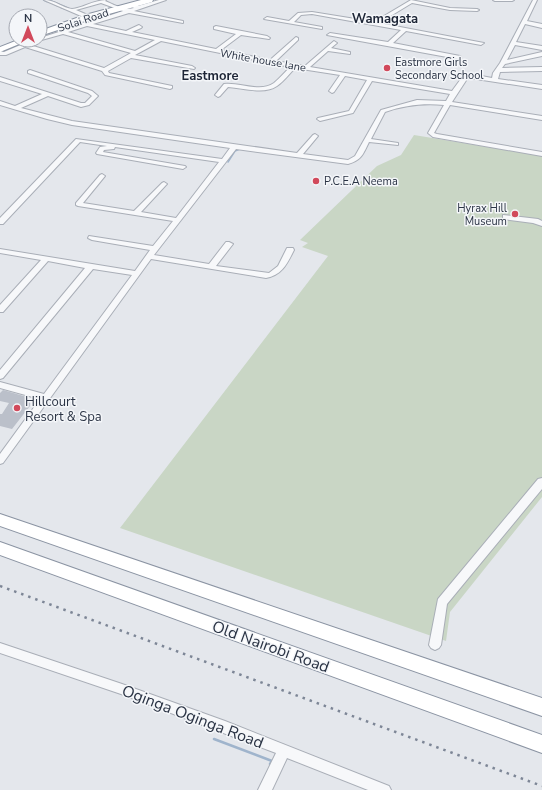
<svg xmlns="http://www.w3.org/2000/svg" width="542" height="790" font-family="'Nunito Sans',sans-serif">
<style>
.green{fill:#c9d6c5}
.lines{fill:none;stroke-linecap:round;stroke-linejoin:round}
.stream-far2{stroke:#9fb4cc;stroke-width:1}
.stream-far1{stroke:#9fb4cc;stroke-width:1.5}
.stream{stroke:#9fb4cc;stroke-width:2.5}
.building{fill:#bbc0ca}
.minor-casing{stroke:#a9aeb7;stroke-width:2}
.highway-casing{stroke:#8b94a3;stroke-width:2}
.minor{fill:#f7f8fa;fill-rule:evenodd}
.highway{fill:#fff;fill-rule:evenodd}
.rail{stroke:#7d8696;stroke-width:2.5;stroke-dasharray:2.5 5;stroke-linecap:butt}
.poi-dot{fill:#d1495b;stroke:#f4f6f9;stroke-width:1.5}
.labels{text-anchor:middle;stroke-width:3;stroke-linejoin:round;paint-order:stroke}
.far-street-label{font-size:11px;fill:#2b3445;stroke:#f4f6f9}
.far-poi-label{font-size:11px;fill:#2b3445;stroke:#f4f6f9;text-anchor:start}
.far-quarter-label{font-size:13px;font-weight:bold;fill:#1d2536;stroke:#f4f6f9}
.poi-label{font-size:13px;fill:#2b3445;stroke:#f4f6f9;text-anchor:start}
.near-street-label{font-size:16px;fill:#2b3445;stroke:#f4f6f9}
</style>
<rect width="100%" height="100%" fill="#e4e7ec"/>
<path class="green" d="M414,135L542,156V497L450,612L446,641L120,528L328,256L302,247L308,243L300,240L377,166L401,155Z"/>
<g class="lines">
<g class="stream-far2">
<path d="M43,0L47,2"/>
<path d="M50,0L71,9"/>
<path d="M53,4L57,6"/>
<path d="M61,8L67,10"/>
</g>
<path class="stream-far1" d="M228,162L235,151L240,149"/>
<path class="stream" d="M214,739L272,761L270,764"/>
</g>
<path class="building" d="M3,390L27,397L30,402V406L12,429L0,426V414H2L9,403L0,401V393Z"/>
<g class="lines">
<defs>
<g id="minor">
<path d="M44,0C55,0 63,8 72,9C80,9 94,0 106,0L105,1C115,5 124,11 134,8L130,6V4L138,6L159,0H166L134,11L183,21V23L129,13L93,24L126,31L139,25L142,27L141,28L132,32L216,49L236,34L214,29V27L216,26L267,36L270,38L269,39L241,35L221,50L270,60L296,37L298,38V40L276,61L305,66L334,41L337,43L331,48L350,52V54L328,51L310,67L452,91L463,76L476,75L492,78L493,73L500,63L533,0H537L527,21L542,24V28L525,24L516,42L542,46V50L515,45L507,60L542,52V56L505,64L502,68L542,67V71L500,72L498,79L542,85V89L476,79H467L452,102L542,116V120L450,105L434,133L437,134L542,152V156L433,137L428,133L444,105C424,103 405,105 385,112L371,139L398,143V145L369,142C363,154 362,160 348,164L236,149L154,255L209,264L226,242H229L233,244L216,266L269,273L278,266L287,248H293L294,250C287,264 282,275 266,278L151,259L3,463L0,464V454L40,399L0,388V382L44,394L132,275L93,269L3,378L0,379V370L85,268L48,261L3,312H0V305L41,260L0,253V249L135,271L150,250L92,240L88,238L89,236L153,246L173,221L78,206L76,205V203L100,175L102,174L105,176L83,203L134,211L162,183L164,182L167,184L166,185L141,212L176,218L219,162L115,147L114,149L104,150L103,152L185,166L186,167L183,169L97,154L96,153L100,147L107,146L80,142L3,224H0V218L76,139L222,159L230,148L72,125L47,119L0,105V101L15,106L42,94L0,81V77L81,103H85L92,96L88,93L28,73V71L30,70L92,91L98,96L89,105L81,107L48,96L21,108L72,121L297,153L313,135L315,134L318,136L303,154L348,160L355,156L381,110L417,100L446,101L450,94L372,81L353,113L320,121L317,119L318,118L349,111L367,80L345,76L334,92L332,93L329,91L340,75L295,68C289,74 284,81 277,86C264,95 243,88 228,87L220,96L218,97L215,95L224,84C240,82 260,93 274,83C280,78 285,72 290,67L161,41L135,55L192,66L195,68L194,69L131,58L108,71L109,73L172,86V88L170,89L105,75L102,71L25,47L6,55H0V51L4,52L30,41L33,43L30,45L104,68L131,53L63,34L38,41L37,40H40V38L81,25L72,23V21L87,23L123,11L101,3L76,10L90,16V18L88,19ZM87,26L155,40L135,51L68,32Z"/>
<path d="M411,0L450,8L477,9L479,10L477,11L450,10L412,3L379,23L484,43L481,45L406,31L393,43L460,56L461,57L458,59L327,35L330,33L388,42L401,30L312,14L301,15L294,22L322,27V29L264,19L267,17L289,21L298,13L312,12L374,22Z"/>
<path d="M493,0H514L512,1H495Z"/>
<path d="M503,215L538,219L542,221V226L533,223L503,219Z"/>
<path d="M542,478V489L447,604L441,645L439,648L435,650L431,648L429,645L438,599L538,479Z"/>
<path d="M0,643L122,684L225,721L389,786L391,790H368L287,758L272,790H258L276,753L121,694L0,653Z"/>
</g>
<g id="highway">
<path d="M141,0H153L152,2L91,19L40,36V31L85,15Z"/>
<path d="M18,40H29L0,52V47Z"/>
<path d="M0,514L542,698V716L0,526Z"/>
<path d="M0,542L542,735V753L0,555Z"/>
</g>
</defs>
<use href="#minor" class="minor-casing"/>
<use href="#highway" class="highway-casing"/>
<use href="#minor" class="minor"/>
<use href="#highway" class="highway"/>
<path class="rail" d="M0,586L542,786"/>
</g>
<g class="poi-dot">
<circle cx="387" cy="68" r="4"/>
<circle cx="316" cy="181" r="4"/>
<circle cx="515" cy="214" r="4"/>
<circle cx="17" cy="408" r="4"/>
</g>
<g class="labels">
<g class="far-street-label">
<text transform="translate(83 20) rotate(-18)" y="4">Solai Road</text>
<text transform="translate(263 60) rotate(10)" y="4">White house lane</text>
</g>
<g class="far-poi-label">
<text x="395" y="66">Eastmore Girls<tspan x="395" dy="13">Secondary School</tspan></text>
<text x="324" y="185">P.C.E.A Neema</text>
<text x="507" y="212" text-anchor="end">Hyrax Hill<tspan x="507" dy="13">Museum</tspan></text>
</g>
<g class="far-quarter-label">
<text x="385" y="23">Wamagata</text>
<text x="210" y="80">Eastmore</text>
</g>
<g class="poi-label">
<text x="25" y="406">Hillcourt<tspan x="25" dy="15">Resort &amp; Spa</tspan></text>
</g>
<g class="near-street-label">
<text transform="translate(271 646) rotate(20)" y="6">Old Nairobi Road</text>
<text transform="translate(193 716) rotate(21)" y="6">Oginga Oginga Road</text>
</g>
</g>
<g transform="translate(28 28)"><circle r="19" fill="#f4f6f9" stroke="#a4a8b1"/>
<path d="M0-3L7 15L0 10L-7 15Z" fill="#d1495b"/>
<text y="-6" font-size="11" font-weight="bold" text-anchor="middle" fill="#2b3445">N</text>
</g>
</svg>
